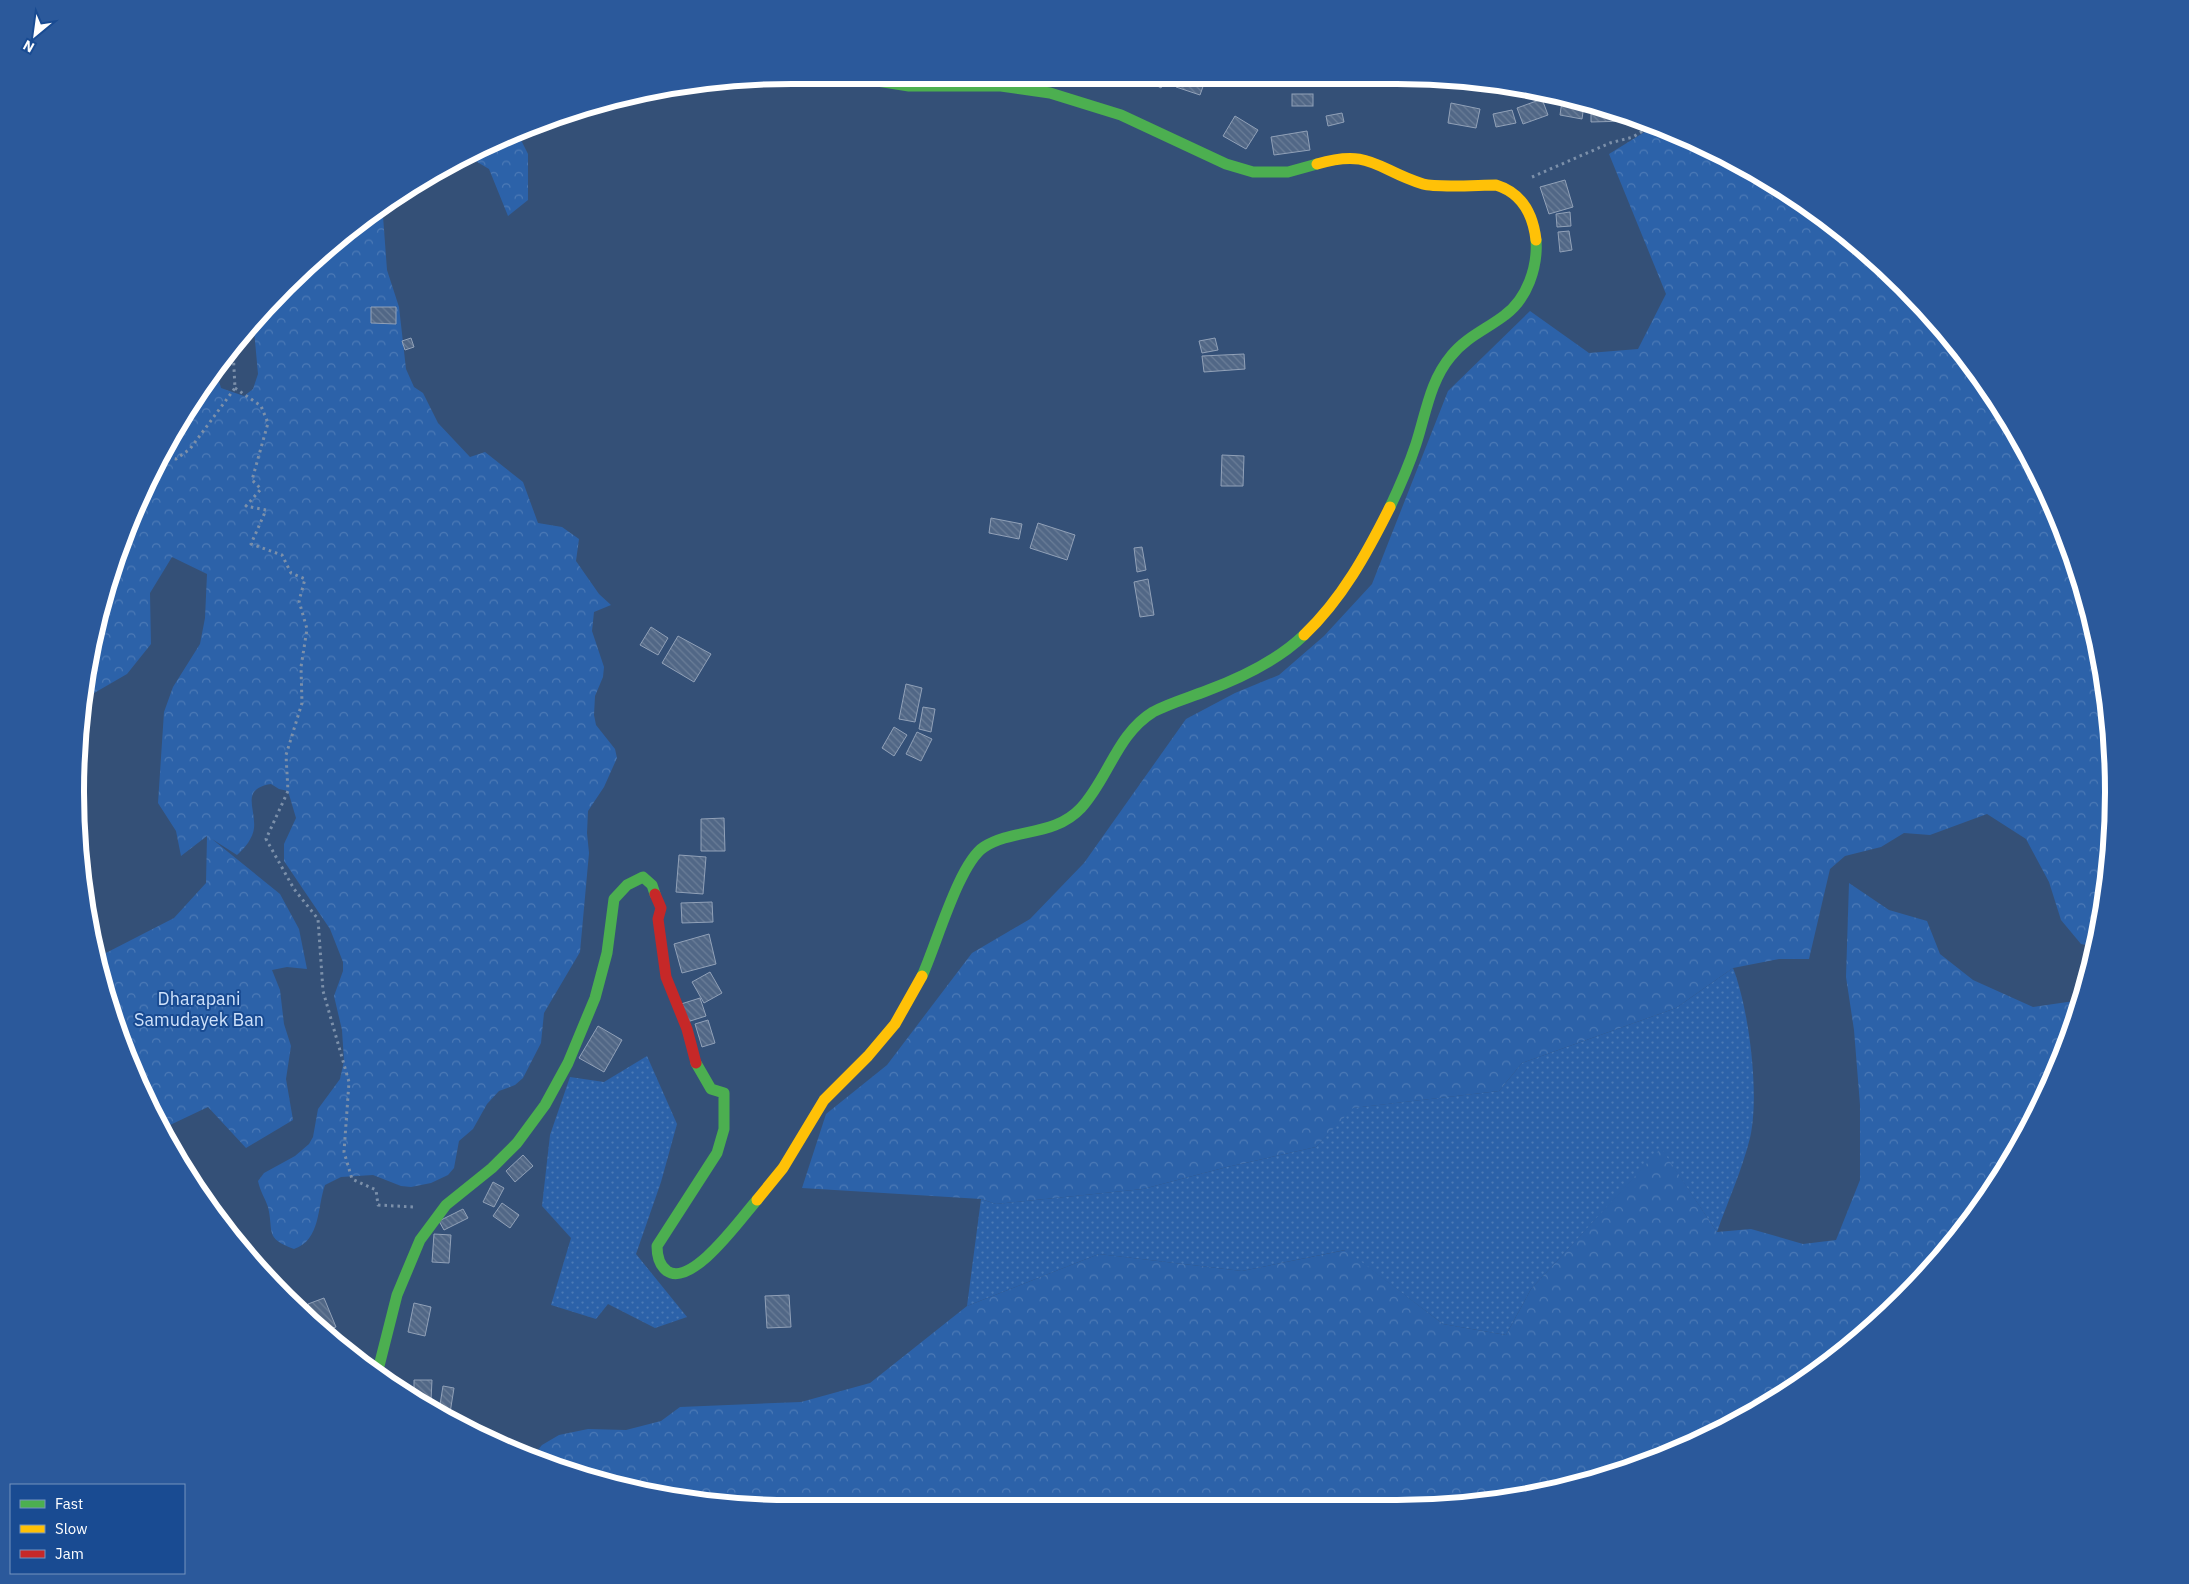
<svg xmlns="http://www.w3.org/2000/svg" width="2189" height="1584" font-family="'IBM Plex Sans',sans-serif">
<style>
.grass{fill:url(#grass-dots)}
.forest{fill:url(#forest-crowns)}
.building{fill:url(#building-back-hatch);stroke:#91a1b8}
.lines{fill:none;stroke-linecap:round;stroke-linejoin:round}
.path{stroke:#7c90aa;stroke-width:3;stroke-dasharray:2.5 4;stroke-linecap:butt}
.fast{stroke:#4caf50;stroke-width:11}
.slow{stroke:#ffc107;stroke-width:11}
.jam{stroke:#c62828;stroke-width:11}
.labels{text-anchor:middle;stroke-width:4;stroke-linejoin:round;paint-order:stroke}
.park-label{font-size:18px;fill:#cfe2fb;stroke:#194b92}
.rim{fill:none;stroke:#fff;stroke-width:6}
</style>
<defs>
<pattern id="grass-dots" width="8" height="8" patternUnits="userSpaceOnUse" patternTransform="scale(1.25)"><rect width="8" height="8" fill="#2c62a9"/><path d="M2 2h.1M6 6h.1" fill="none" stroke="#4c7ab6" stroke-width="1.8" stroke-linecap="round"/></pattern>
<pattern id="forest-crowns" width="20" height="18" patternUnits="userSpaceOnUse" patternTransform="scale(1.25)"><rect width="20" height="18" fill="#2c62a9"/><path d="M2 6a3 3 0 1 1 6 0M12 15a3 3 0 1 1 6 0" fill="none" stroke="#4c7ab6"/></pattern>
<pattern id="building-back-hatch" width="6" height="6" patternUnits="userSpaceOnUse" patternTransform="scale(1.25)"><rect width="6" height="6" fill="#516786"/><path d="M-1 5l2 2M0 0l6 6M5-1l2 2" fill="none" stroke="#6b7e98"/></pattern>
</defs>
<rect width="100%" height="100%" fill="#345077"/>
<g class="grass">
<path d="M1733,968C1749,1009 1760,1095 1750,1138C1742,1170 1728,1201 1717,1232L1661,1149L1531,1289L1506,1335L1443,1324L1345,1250L1242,1271L1099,1254L967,1306L981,1199L996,1204L1143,1189L1227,1167L1316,1147L1352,1108L1499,1091L1522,1063L1676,1008Z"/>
<path d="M647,1056L677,1124L661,1182L636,1254L687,1317L655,1328L608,1304L596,1319L551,1305L571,1238L542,1206L550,1135L570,1077L604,1082Z"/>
</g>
<g class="forest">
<path d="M1656,125L1671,129L1756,171L1870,253L1936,319L2018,434L2076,562L2108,699L2112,839L2095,947L2081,944L2061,920L2049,882L2026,839L1987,814L1930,835L1904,833L1881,847L1845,856L1830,869L1809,959H1779L1733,968L1676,1008L1522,1063L1499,1091L1353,1108L1316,1147L1227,1167L1143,1189L996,1204L981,1199L802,1188L826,1114L887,1065L972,953L1030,919L1084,863L1186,719L1235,693L1279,675L1324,636L1372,584L1448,391L1530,311L1589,353L1638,349L1666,294L1609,154Z"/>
<path d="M516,130L528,154V200L508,216L489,169L467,156Z"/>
<path d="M390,199L383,216L387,270L399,307L406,369L414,387L423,393L438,423L470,457L485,452L523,482L538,523L562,527L579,539L576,561L599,594L611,605L594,612L592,631L604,667L603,677L595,696L594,715L596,725L615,749L617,758L604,787L588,811L587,833L589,853L580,952L544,1013L541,1043L523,1078L515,1085L499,1091L487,1104L473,1129L459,1141L454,1168L448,1175L431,1183L411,1187L401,1186L373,1175L341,1177L325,1185C317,1207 321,1240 294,1249C264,1238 274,1232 268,1207C265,1198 260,1191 258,1181L264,1173L295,1156L309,1144L313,1137L318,1109L340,1079L344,1061L342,1030L334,996L343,971V962L330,929L284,861V844L296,818L288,791L279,789L271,784C240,789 256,808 254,828C253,838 245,848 237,855L212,839L280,894L299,929L307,969L287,967L272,970L280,990L284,1024L291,1046L286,1079L293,1120L246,1148L208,1107L170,1125L165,1132L130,1067L100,956L174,918L206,883L207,836L181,856L176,831L158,803L164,712L173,687L200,644L205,618L207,574L172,557L150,593L151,644L127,674L89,696L81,706V698L100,606L149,475L217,374L221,388L244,396L253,389L258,374L253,319Z"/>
<path d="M1849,883L1889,910L1927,921L1940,954L1973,980L2033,1007L2081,1000L2040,1109L1966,1229L1870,1331L1714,1435L1627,1471L1491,1503L1289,1504C1272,1498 1252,1494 1236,1504L745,1507L606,1484L532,1457L542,1445L559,1435L588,1429L626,1430L661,1421L680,1407L801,1402L870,1383L967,1306L1099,1254L1242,1271L1346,1250L1443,1324L1506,1335L1531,1289L1661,1148L1717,1232L1751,1229L1803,1244L1836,1240L1860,1180V1105L1854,1030L1846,977Z"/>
</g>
<g class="building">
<path d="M1142,75H1168L1161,88L1141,77Z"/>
<path d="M1180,75L1206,78L1200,95L1176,87Z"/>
<rect x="1292" y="94" width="21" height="12"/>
<path d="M1542,99L1548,115L1523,124L1517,108Z"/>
<path d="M1562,101L1584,105L1582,119L1560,115Z"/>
<path d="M1451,103L1480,109L1476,128L1448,123Z"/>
<path d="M1591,105L1627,116V121L1591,122Z"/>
<path d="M1512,110L1516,123L1496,127L1493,114Z"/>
<path d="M1342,113L1344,122L1328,126L1326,116Z"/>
<path d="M1235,116L1258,130L1246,149L1223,136Z"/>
<path d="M1307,131L1310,150L1274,155L1271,137Z"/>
<path d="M1565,180L1573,207L1549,214L1540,187Z"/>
<path d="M1570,212L1571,226L1557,227L1556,214Z"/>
<path d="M1569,231L1572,250L1560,252L1558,232Z"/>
<path d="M371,307H396V324L371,323Z"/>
<path d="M411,338L414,347L405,350L402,341Z"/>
<path d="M1215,338L1218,350L1202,353L1199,341Z"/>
<path d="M1244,354L1245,369L1204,372L1202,356Z"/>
<path d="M1222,455L1244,456L1243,486H1221Z"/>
<path d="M991,518L1022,524L1019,539L989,533Z"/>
<path d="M1038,523L1075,535L1067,560L1030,548Z"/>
<path d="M1142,547L1146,570L1137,572L1134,548Z"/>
<path d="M1148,579L1154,615L1140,617L1134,582Z"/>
<path d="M651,627L668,638L658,655L640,645Z"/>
<path d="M678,636L711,654L694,682L662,663Z"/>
<path d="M906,684L922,688L915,722L899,719Z"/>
<path d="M923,707L935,709L931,732L919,729Z"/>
<path d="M894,727L907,735L894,756L882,748Z"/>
<path d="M917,732L932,739L921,761L906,754Z"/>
<path d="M724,818L725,851H701V819Z"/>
<path d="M679,855L706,857L703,894L676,892Z"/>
<path d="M712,902L713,922L682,923L681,903Z"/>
<path d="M709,934L716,964L682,973L674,944Z"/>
<path d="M710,972L722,993L704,1003L692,982Z"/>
<path d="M700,998L706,1016L687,1022L681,1004Z"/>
<path d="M708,1020L715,1043L702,1047L695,1024Z"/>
<path d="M598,1026L622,1040L604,1072L579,1058Z"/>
<path d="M523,1155L533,1166L515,1182L506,1171Z"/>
<path d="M493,1182L504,1188L494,1207L483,1202Z"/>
<path d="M502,1203L519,1215L510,1228L493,1216Z"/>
<path d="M463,1209L468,1218L444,1230L439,1221Z"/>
<path d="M434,1234L451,1235L449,1263L432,1262Z"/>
<path d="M789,1295L791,1327L767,1328L765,1296Z"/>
<path d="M324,1298L336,1327L324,1331L316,1324L308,1304Z"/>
<path d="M414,1303L431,1307L425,1336L408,1332Z"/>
<path d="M414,1380H432L431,1400L414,1397Z"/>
<path d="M443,1386L454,1388L450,1413L439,1411Z"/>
</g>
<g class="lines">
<g class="path">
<path d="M1532,177L1610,143L1633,137L1654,124"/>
<path d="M235,388L261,406L268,423L252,480L261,489L246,506L266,510L251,544L282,555L291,573L305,579L299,601L307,629L301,667L302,703L286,755L288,791L266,839L294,889L318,919L323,991L349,1082L344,1152L352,1179L376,1190L378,1205L413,1207"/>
<path d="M162,456L176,459L190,449L235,388L233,349"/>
</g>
<g class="fast">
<path d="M839,75L909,86H1001L1050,93L1121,115L1226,164L1253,172H1288L1317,164"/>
<path d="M1390,507C1400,486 1409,465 1416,444C1426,413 1430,381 1451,356C1466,337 1487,329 1505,315C1527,299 1538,267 1536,240"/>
<path d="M922,976C936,946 959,863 984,847C1014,828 1054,837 1081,808C1108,779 1117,734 1153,712C1170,703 1188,698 1206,691C1241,678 1277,661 1304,635"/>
<path d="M696,1063L711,1089L724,1093V1129L717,1153L657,1246C657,1255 659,1265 667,1271C692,1288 741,1218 757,1200"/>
<path d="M377,1374L397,1295L420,1240L446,1205L492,1168L517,1143L545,1105L568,1063L595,998L607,953L614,899L627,885L643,877L652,885L655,894"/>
</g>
<g class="slow">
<path d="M1317,164C1371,148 1377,170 1423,184C1437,188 1479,185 1496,185C1522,193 1533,214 1536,240"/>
<path d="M1304,635C1342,599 1367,553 1390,507"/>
<path d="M757,1200L783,1168L824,1100L868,1056L895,1024L922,976"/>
</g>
<path class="jam" d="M655,894L661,908L658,919L666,977L687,1029L696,1063"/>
</g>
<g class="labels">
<g class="park-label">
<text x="199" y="1005">Dharapani<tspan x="199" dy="21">Samudayek Ban</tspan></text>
</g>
</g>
<path d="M0 0H2189V1584H0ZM792 84H1397A708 708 0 0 1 2105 792V792A708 708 0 0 1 1397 1500H792A708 708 0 0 1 84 792V792A708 708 0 0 1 792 84Z" fill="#2b599b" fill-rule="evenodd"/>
<path class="rim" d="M792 84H1397A708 708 0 0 1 2105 792V792A708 708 0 0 1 1397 1500H792A708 708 0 0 1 84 792V792A708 708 0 0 1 792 84Z"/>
<rect x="10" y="1484" width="175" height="90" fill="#194b92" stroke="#7593be"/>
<rect x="20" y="1500" width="25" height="8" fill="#4caf50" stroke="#7593be"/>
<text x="55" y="1509" font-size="15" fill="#ffffff">Fast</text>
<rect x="20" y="1525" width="25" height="8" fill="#ffc107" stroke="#7593be"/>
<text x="55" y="1534" font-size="15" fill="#ffffff">Slow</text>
<rect x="20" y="1550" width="25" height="8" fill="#c62828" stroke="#7593be"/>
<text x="55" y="1559" font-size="15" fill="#ffffff">Jam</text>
<g transform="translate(35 35) rotate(209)" stroke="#194b92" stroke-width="4" paint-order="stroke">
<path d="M0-4L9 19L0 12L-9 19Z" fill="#ffffff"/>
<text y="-8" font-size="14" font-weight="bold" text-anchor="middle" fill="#ffffff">N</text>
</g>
</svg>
